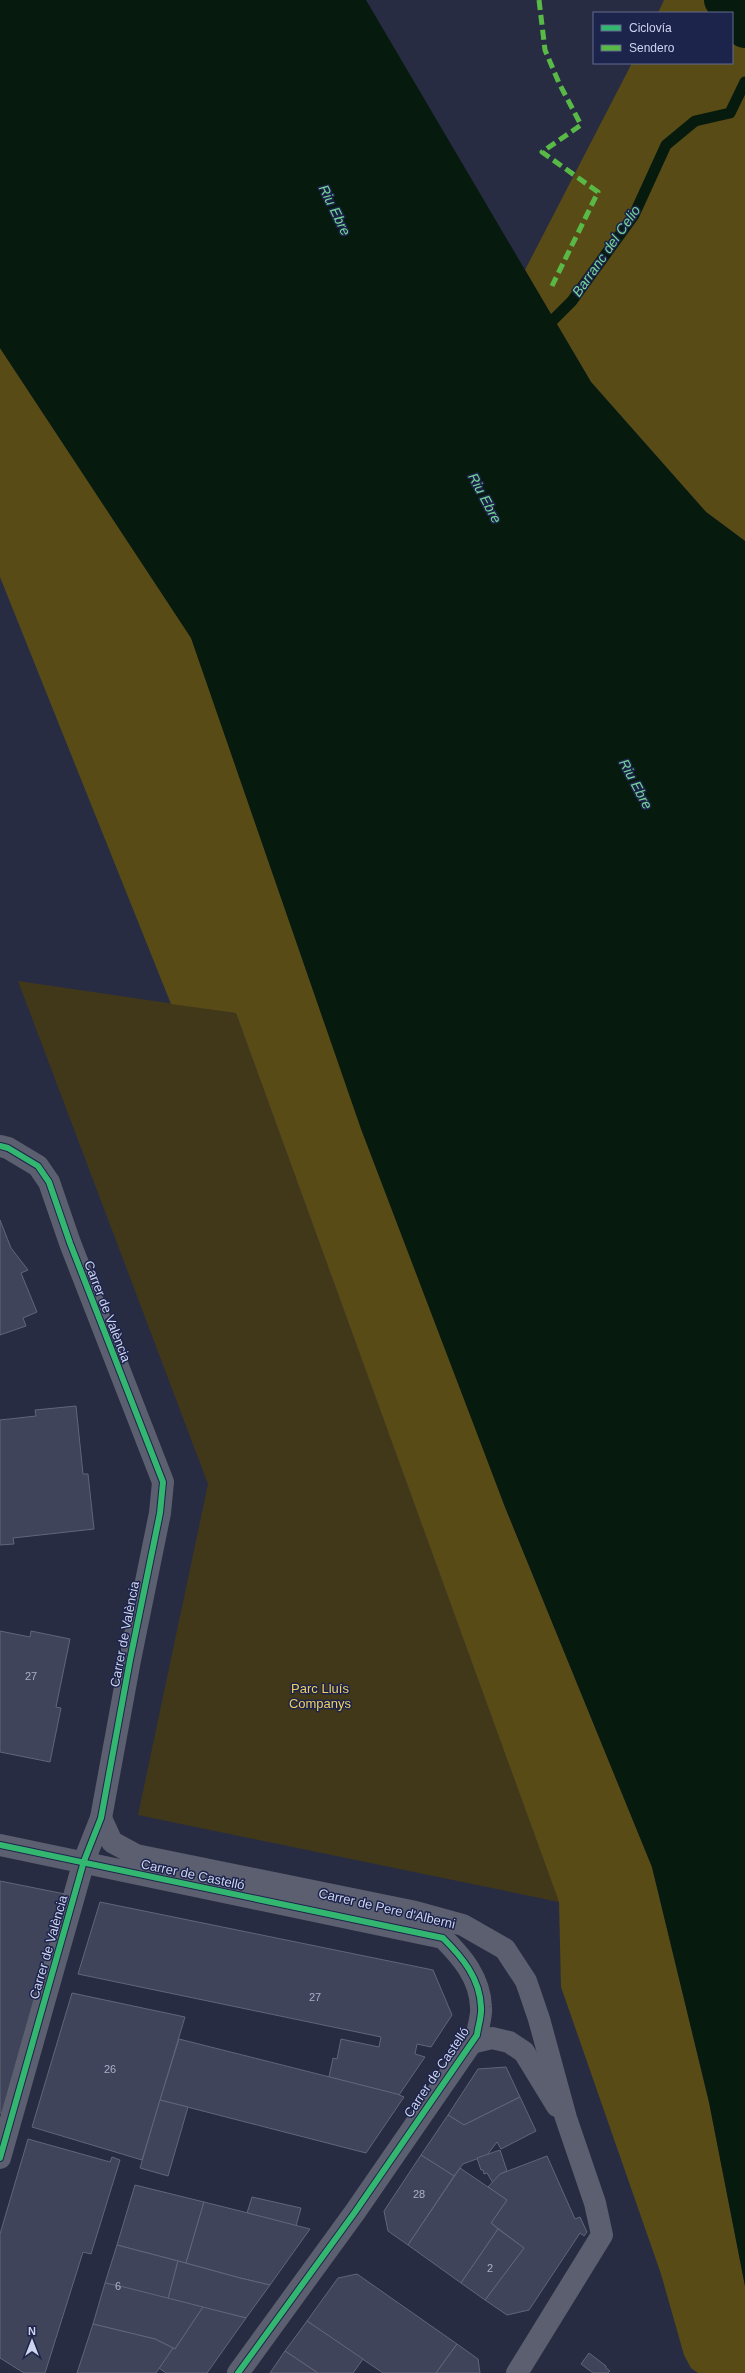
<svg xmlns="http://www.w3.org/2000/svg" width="745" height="2373" font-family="Arial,sans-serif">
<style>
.green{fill:#41381a}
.forest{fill:#594b16}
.water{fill:#061a0e}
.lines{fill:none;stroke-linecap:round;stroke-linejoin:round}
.stream{stroke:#061a0e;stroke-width:11}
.canal{stroke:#061a0e;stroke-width:38}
.building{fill:#40445a;stroke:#616578}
.street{stroke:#5c5f70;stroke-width:22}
.quiet{stroke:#58b947;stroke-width:5;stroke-dasharray:10 5;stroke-linecap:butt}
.cycleway-casing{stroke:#1d244c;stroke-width:8}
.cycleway{stroke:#33b770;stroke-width:6}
.labels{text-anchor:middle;stroke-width:3;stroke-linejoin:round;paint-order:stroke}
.number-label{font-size:11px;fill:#aab0c9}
.street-label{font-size:13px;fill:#cdd4ee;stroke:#1d244c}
.park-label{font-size:13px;fill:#eece60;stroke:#1d244c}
.water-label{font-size:14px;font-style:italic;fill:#75d896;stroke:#1d244c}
</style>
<rect width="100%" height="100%" fill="#282c42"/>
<path class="green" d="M18,981L236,1013L559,1902L138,1815L208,1484Z"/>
<g class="forest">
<path d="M664,0H745V541L706,512L591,382L525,270L632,63H732V13H658Z"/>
<path d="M0,348L191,637L322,1016L505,1507L652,1867L709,2102L745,2286V2373H698L691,2368L684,2355L661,2274L561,1987L559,1902L236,1013L171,1004L0,577Z"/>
</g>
<path class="water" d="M0,0H366L591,382L706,512L745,541V2286L709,2102L652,1867L505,1507L361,1129L191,638L0,348Z"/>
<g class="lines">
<g class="stream">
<path d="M738,0L745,23"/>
<path d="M541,326L553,320L572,301L634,215L666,145L695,121L730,113L745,82"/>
</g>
<path class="canal" d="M723,0L745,29"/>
</g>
<g class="building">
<path d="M0,1220L11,1248L28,1270L21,1273L37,1312L23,1318L26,1326L0,1335Z"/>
<path d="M76,1406L83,1474H88L94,1529L13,1538L14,1544L0,1545V1420L36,1416L35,1410Z"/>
<path d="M0,1631L30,1637L31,1631L70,1639L56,1707L61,1708L50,1762L0,1752Z"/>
<path d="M0,1881L70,1895L5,2114L0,2113Z"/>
<path d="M100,1902L433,1970L452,2015L431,2047L417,2044L415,2054L425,2057L399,2095L329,2077L333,2058L337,2059L341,2039L379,2047L381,2037L78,1974Z"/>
<path d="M72,1993L185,2017L142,2160L32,2127Z"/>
<path d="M179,2039L397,2094L404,2097L366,2153L160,2100Z"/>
<path d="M506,2067L520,2097L464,2125L448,2115L478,2069Z"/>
<path d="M520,2097L536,2131L501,2149L497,2142L487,2155L463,2164L454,2176L421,2155L448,2115L464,2125Z"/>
<path d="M160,2100L188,2107L168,2176L140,2168Z"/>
<path d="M28,2139L110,2162L112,2157L120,2160L91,2254L83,2252L45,2373H24L0,2358V2234Z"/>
<path d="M500,2150L507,2171L500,2174L493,2183L487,2173L484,2174L483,2170H481L477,2158Z"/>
<path d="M421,2155L454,2176L408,2245L388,2231L384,2211Z"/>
<path d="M547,2156L575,2219L580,2217L587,2232L584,2236L580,2233L529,2310L507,2315L485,2300L524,2248L491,2223L507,2200L488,2187L500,2174Z"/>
<path d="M460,2168L507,2200L491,2223L498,2229L461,2283L408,2245Z"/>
<path d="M135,2185L204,2202L186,2263L117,2245Z"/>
<path d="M252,2197L301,2208L296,2226L247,2213Z"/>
<path d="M204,2202L240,2211L310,2229L270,2285L240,2278L186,2263Z"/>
<path d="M498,2229L524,2248L485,2300L461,2283Z"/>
<path d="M117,2245L178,2261L168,2299L105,2283Z"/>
<path d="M178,2261L240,2278L270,2285L246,2318L168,2299Z"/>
<path d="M357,2274L457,2344L436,2373H383L307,2321L338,2278Z"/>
<path d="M105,2283L124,2287L203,2307L175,2349L155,2339L93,2324Z"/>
<path d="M203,2307L246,2318L207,2373H166L159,2368L173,2348L175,2349Z"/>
<path d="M307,2321L363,2359L353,2373H318L285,2351Z"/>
<path d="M93,2324L155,2339L173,2348L156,2373H77Z"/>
<path d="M457,2344L478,2359L480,2373H436Z"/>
<path d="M285,2351L318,2373H270Z"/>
<path d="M589,2353L606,2366V2368L610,2371L608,2373H593L581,2364Z"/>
</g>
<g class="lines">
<g class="street">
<path d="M0,1146L8,1148L38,1166L49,1182L70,1243L163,1482L160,1513L130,1660L101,1818L84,1861L0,2158"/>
<path d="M101,1818L112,1842L136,1855L416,1912L463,1925L505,1949L526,1981L539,2019L566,2118L595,2203L602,2235L517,2373"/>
<path d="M0,1845L443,1938C462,1957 480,1978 481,2007C482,2016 478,2026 477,2035L355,2212L238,2373"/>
<path d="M471,2043L492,2038L509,2042L524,2052L557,2106"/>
</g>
<path class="quiet" d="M539,0L545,50L559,83L581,125L542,152L598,192L552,286"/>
<defs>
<g id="cycleway">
<path d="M0,1146L8,1148L38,1166L49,1182L70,1243L163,1482L160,1513L130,1660L101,1818L84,1861L0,2158"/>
<path d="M0,1845L443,1938C462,1957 480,1978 481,2007C482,2016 478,2026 477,2035L355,2212L238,2373"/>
</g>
</defs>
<use href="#cycleway" class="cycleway-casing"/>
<use href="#cycleway" class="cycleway"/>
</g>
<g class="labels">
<g class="number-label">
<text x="31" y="1680">27</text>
<text x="315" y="2001">27</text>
<text x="110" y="2073">26</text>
<text x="419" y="2198">28</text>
<text x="490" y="2272">2</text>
<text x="118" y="2290">6</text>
</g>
<g class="street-label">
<text transform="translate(108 1311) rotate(69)" y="5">Carrer de València</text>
<text transform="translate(124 1634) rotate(-79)" y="5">Carrer de València</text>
<text transform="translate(193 1874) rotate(12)" y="5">Carrer de Castelló</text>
<text transform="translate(387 1908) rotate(13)" y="5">Carrer de Pere d'Alberni</text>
<text transform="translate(48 1947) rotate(-74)" y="5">Carrer de València</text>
<text transform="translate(436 2072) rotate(-56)" y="5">Carrer de Castelló</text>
</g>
<g class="park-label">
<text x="320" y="1693">Parc Lluís<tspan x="320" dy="15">Companys</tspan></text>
</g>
<g class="water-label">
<text transform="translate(335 210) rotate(64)" y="5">Riu Ebre</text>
<text transform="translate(606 251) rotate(-55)" y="5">Barranc del Celio</text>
<text transform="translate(485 498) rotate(62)" y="5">Riu Ebre</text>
<text transform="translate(636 784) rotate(62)" y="5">Riu Ebre</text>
</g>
</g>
<rect x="593" y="12" width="140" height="52" fill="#1d244c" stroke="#636a8d"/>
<rect x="601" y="25" width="20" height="6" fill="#33b770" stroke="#636a8d"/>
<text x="629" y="32" font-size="12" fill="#cdd4ee">Ciclovía</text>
<rect x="601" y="45" width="20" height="6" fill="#58b947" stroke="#636a8d"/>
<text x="629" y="52" font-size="12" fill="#cdd4ee">Sendero</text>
<g transform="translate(32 2341)" stroke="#1d244c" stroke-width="3" paint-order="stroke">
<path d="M0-3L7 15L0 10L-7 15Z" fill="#cdd4ee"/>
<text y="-6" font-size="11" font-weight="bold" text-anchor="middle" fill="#cdd4ee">N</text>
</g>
</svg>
